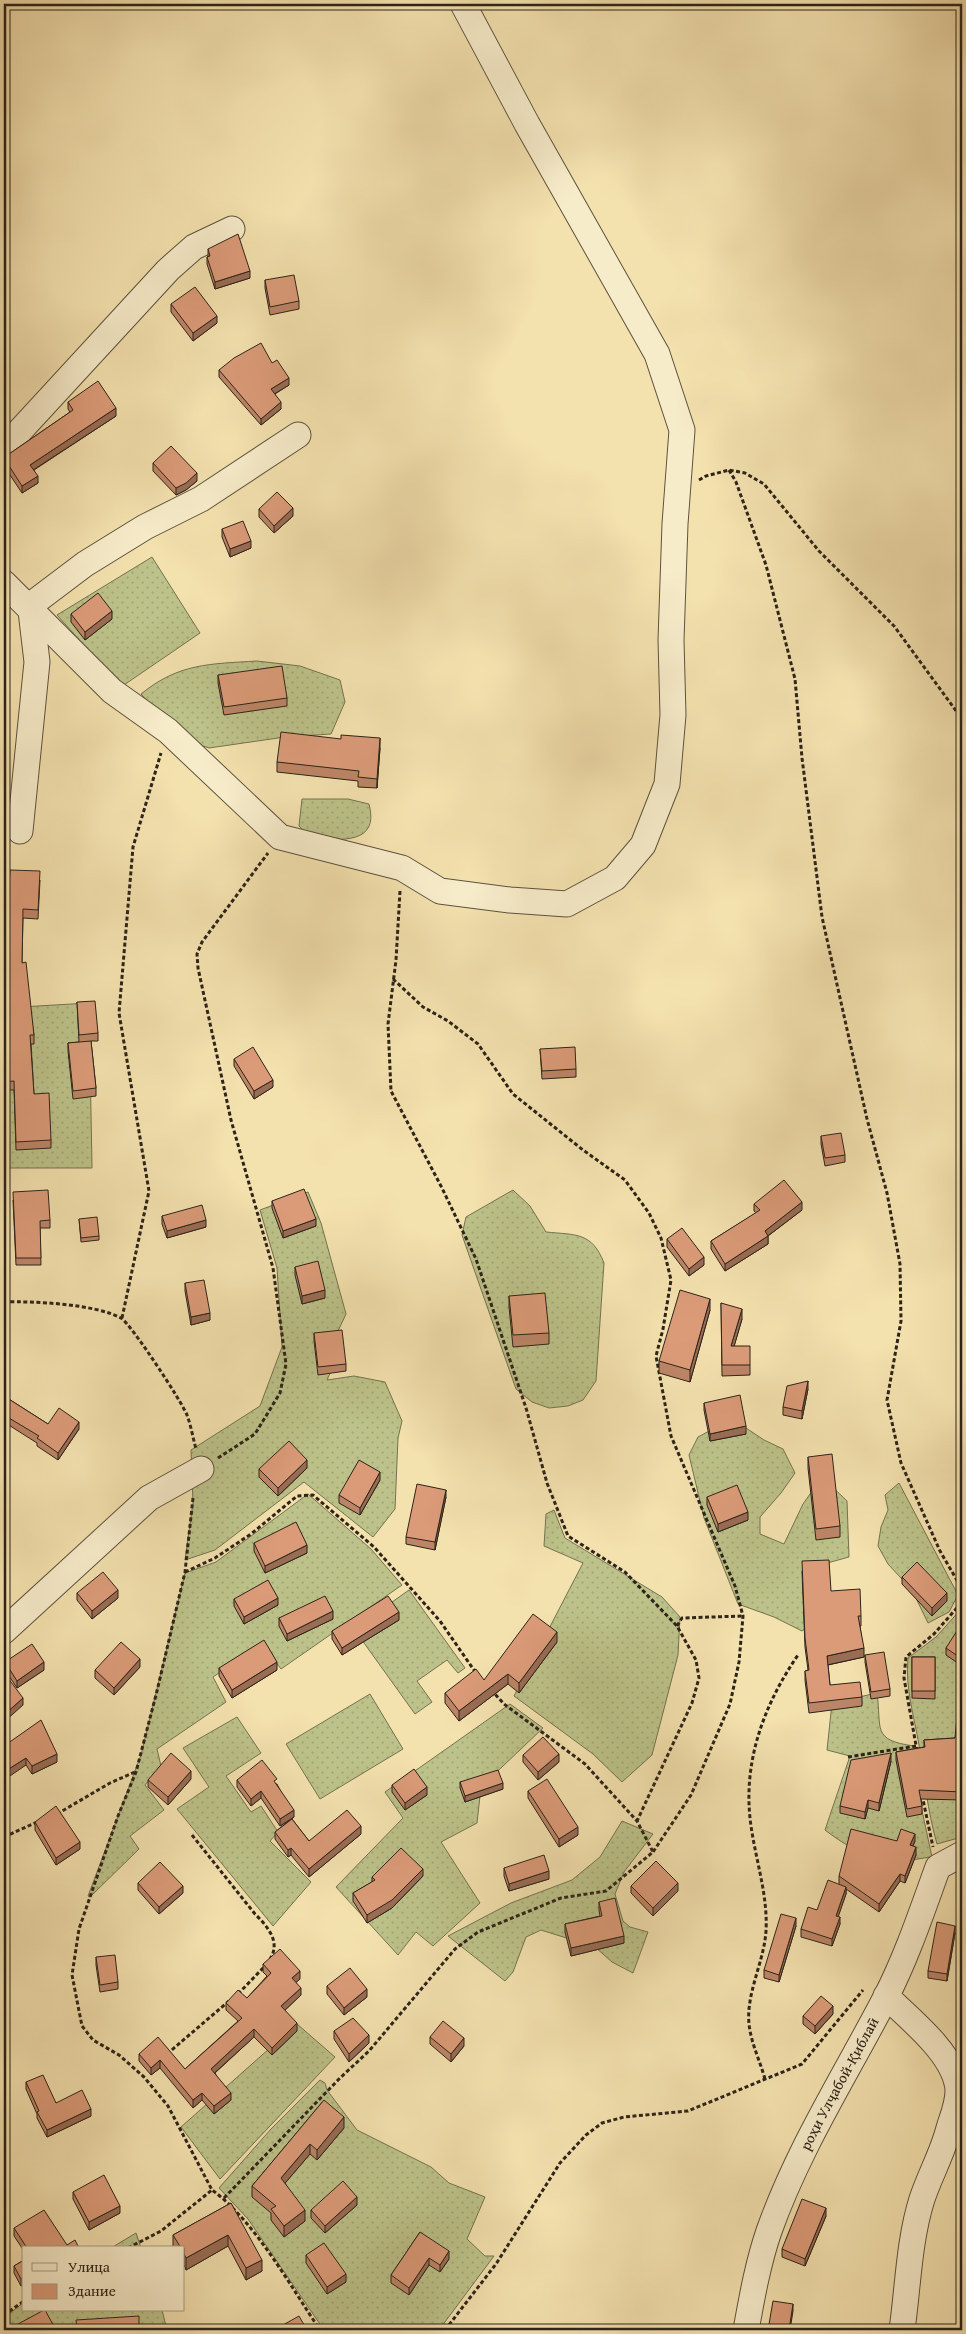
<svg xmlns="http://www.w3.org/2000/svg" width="966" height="2334" font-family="'Gentium Book Plus',serif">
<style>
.garden{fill:url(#garden-dots);stroke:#747250}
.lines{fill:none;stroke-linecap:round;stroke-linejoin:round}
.minor-casing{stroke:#5e523e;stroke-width:27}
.path{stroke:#2d2318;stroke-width:3;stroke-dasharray:4 2.5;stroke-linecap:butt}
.minor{stroke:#f7ecca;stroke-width:25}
.wall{fill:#bc8567;stroke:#2d2318}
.shaded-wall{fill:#996c54;stroke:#2d2318}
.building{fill:#db9b78;stroke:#2d2318}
.labels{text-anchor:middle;stroke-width:4;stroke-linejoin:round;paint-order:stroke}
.street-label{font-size:15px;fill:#2d2318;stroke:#f7ecca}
</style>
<defs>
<pattern id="garden-dots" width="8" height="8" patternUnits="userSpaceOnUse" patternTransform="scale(1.25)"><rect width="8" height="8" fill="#bcc289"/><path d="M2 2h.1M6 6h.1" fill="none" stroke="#a2a676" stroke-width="1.8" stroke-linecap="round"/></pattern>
</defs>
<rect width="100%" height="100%" fill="#f3e1ae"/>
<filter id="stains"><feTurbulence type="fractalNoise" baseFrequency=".004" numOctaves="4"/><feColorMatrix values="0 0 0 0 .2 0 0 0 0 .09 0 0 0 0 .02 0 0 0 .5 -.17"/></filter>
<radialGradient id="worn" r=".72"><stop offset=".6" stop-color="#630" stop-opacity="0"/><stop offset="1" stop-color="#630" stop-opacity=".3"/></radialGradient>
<g class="garden">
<path d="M152,557L200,633L121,687L57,615Z"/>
<path d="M257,661L300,666L340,680L345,702L331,734L285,737L209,748L192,742L167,722L141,694C179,663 210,664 257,661Z"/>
<path d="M302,799H348L369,804C380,845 341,839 313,840L299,826Z"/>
<path d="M89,1003L92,1168H4V1008Z"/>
<path d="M513,1190L530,1206L546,1232C576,1235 592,1232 604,1263L596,1381L583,1400L568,1406L549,1408L532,1402L516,1389L462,1235L466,1217Z"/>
<path d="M308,1192L321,1223L346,1314L338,1331V1356L327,1380L354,1376L385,1382L402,1421L398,1438L395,1509L373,1537L304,1482L215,1550L185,1560L193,1503L191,1450L260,1406L282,1347L277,1268L260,1210Z"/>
<path d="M726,1422L740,1424L764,1440L783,1449L795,1473L781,1493L760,1517V1534L784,1544L803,1504L822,1477L847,1501L849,1557L820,1565V1618L802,1631L774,1617L738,1604L704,1518L689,1455L698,1437Z"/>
<path d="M899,1483L958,1595L949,1612L928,1623L912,1590L888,1564L878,1546L881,1527L888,1510L885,1495Z"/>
<path d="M308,1494L371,1549L402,1585L281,1669L262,1644L213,1677L226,1702L157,1749L161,1766L145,1785L164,1810L130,1836L139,1849L90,1897L88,1896L141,1755L185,1573L216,1562Z"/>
<path d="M554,1510L565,1538L662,1597L680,1617L678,1655L652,1755L622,1782L593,1754L514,1696L583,1563L544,1546L546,1514Z"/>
<path d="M409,1590L465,1668L458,1673L447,1660L417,1681L432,1702L415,1714L354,1629Z"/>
<path d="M962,1608V1837L937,1844C927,1809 925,1780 919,1745C914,1716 905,1688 908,1658L936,1637Z"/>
<path d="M877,1693C882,1729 871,1740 914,1746L921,1806L932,1857C921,1858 910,1861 900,1861C872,1862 846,1846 825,1830L850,1756L827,1750L832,1703Z"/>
<path d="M370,1694L403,1749L320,1799L286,1744Z"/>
<path d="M510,1704L543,1728L481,1787L477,1823L441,1842L480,1903L433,1946L416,1932L398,1955L336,1887L403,1818L385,1792Z"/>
<path d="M237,1717L261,1753L226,1776L251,1812L261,1806L278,1832L270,1841L311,1882L273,1926L177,1809L209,1787L183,1748Z"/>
<path d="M622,1821L653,1834L624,1872L615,1894L623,1921L630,1927L648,1932L633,1973L612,1962L595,1947L541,1930L526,1937L513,1972L505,1981L448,1936L511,1903L572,1880L600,1857Z"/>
<path d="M297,2024L335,2057L220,2179L181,2127Z"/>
<path d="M320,2080L325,2083L327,2090L357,2130L431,2167L449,2183L485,2197L467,2239L485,2256H494L439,2330H324L248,2219L219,2188L271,2129Z"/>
<path d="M136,2233L141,2248H111Z"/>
<path d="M24,2302V2310H162L167,2330H4V2318Z"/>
</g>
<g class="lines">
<defs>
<g id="minor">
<path d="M4,448L168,270L194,247L232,229"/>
<path d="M4,583L112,691L168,731L280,837L402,868L440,891L510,900L567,904L615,878L643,845L667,784L673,715L671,640L675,524L682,430L657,354L527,124L463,4"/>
<path d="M20,831L37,662L31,611L36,601L85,564L145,527L201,499L298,435"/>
<path d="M4,1631L149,1498L201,1469"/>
<path d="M886,1996C910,2019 950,2051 957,2083C961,2097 953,2115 949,2128C943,2152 930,2175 922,2199C909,2240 908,2287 902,2330"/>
<path id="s1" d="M746,2330C752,2297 758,2263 769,2231C798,2149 846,2074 886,1997C907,1956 922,1911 938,1867L962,1854"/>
</g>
</defs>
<use href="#minor" class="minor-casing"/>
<g class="path">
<path d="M729,470L736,482L766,565L795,679L802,758L822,917L867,1119L887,1193L900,1264L901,1321L887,1400L901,1463L940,1551L962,1589"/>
<path d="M699,480L706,476L729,470L745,473L764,484L819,551L894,626L962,719"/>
<path d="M400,891L396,960L388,1024L391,1091L442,1188L476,1259L526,1408L547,1483L568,1536L625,1572L677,1626L696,1660L699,1678L692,1703L637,1821"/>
<path d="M393,979L423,1007L448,1021L478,1044L513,1094L583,1150L625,1180L649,1213L661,1238L671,1280L663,1329L656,1356L671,1436L735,1586L743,1616L739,1662L730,1704L691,1795L653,1852"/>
<path d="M4,1302C34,1301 95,1304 121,1318C131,1324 182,1402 187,1415C191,1426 193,1438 196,1449"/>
<path d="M122,1318L149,1191L119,1013L133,847L161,753"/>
<path d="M218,1458L255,1434L280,1393L286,1364L273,1268L231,1120L198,968L197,954L202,942L268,853"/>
<path d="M193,1498L185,1572L157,1691L136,1772L118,1816L79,1929L72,1975L82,2026L93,2040L119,2055L144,2077L168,2106L212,2190C254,2220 291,2287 320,2330"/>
<path d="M185,1572L215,1558L251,1534L297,1496L313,1495L374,1547L440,1621L476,1673"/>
<path d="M677,1626L682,1618L743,1616"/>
<path d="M917,1751L904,1678L906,1657L934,1634L962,1602"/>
<path d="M848,1757L916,1746"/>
<path d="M922,1795L933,1847"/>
<path d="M57,1814L110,1783L135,1772"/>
<path d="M192,1835L255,1914C268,1927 281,1942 270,1959"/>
<path d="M4,1837L37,1822"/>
<path d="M238,1994L265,1966"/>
<path d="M167,2054L229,2001"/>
<path d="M765,2079C760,2061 751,2043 749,2024C746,1993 764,1962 766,1931C768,1896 756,1861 751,1826C742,1764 763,1706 798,1655"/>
<path d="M224,2198L340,2078L369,2051L455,1949L478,1932L561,1898L606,1891L653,1852L637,1821L585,1764L504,1704L493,1692"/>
<path d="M128,2248L161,2231L212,2190"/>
<path d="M4,2315L24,2301"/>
<path d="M445,2330L496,2264L560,2163L586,2135L602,2123L624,2117L688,2111L802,2064L863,1990"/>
</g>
<use href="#minor" class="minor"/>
</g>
<g class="wall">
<path d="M208,249L250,278L215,289L207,264V257L208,256Z"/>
<path d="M265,280L299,301V309L270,315L265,288Z"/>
<path d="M171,304L217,323L193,341L171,312Z"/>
<path d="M272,363L289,385L275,394L281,409L261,425L219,377V370Z"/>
<path d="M68,402L116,416L34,470L38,483L22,493L4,466V454H9L70,412L68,409Z"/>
<path d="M153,463L197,481L186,490L176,495L153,471Z"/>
<path d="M259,509L293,516L274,533L259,517Z"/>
<path d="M222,529L251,548L230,557L222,537Z"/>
<path d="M71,614L112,619L85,640L71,622Z"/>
<path d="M218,675L287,698V706L224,715L218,683Z"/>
<path d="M380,748L377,788L358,787V781L277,772V762Z"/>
<path d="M40,880L38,919L23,918L22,963L34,1035V1044H31L34,1094L51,1140V1148L16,1150L14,1090H4V920L7,921Z"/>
<path d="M77,1002L98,1033V1041H91L96,1088V1096L73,1099L68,1051V1043L79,1042Z"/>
<path d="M540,1049L576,1069V1077L542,1079Z"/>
<path d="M234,1059L273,1087L254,1099L234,1066Z"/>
<path d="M821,1136L845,1155V1162L825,1166L821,1144Z"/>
<path d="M13,1200L50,1220V1228H40L41,1265H16Z"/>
<path d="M272,1201L316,1226L283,1238L272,1208Z"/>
<path d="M754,1204L802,1210L768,1236V1244L725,1271L711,1249V1241L756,1213L754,1211Z"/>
<path d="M162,1216L206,1227L167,1238L162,1224Z"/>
<path d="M79,1219L99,1236V1240L81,1242Z"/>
<path d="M667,1239L704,1265L689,1276L667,1247Z"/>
<path d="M295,1267L325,1298L302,1304L295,1275Z"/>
<path d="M185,1283L210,1320L191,1325L185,1291Z"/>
<path d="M509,1296L549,1333V1344L513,1347L509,1307Z"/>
<path d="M721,1303L742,1319L734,1346L750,1365V1375L722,1376Z"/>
<path d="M710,1310L690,1382L659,1373V1361Z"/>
<path d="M314,1333L346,1364V1371L318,1375L314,1341Z"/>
<path d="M808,1389L802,1419L783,1415V1407Z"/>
<path d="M4,1396L48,1424L79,1429L58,1460L37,1446V1443L4,1422Z"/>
<path d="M704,1403L746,1434L710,1441L704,1410Z"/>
<path d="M808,1457L840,1526V1537L816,1540L808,1468Z"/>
<path d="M307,1468L278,1496L259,1477V1469Z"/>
<path d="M380,1480L360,1515L339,1503V1495Z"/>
<path d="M446,1497L435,1550L406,1544V1537Z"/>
<path d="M707,1497L748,1520L718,1532L707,1505Z"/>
<path d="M254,1543L307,1553L265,1573L254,1551Z"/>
<path d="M802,1571L831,1591L861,1616V1626H860L864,1657L828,1665L830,1685L862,1697V1706L809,1713L805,1680V1671L808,1670L805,1647Z"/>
<path d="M902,1577L947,1601L932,1616L902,1584Z"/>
<path d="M77,1593L118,1598L92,1619L77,1600Z"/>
<path d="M234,1599L278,1605L244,1624L234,1606Z"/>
<path d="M279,1618L333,1619L287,1641L279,1626Z"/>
<path d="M399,1620L342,1655L332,1639V1631Z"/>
<path d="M962,1628V1666L946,1655V1648Z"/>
<path d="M557,1642L519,1693L508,1684L459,1721L445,1703V1693L484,1680Z"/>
<path d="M865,1655L890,1689V1696L871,1699L865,1662Z"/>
<path d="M912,1657H935V1699L912,1698Z"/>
<path d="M5,1662L44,1670L17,1688L5,1670Z"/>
<path d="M140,1667L114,1695L95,1678V1670Z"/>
<path d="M219,1668L277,1670L232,1698L219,1676Z"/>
<path d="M962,1716V1800L921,1799L922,1806V1814L907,1817L896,1760V1752L924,1747V1740L955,1738Z"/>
<path d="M4,1746L57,1762L32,1774L26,1765Z"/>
<path d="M523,1755L559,1762L538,1780L523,1762Z"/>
<path d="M891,1761L879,1811L868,1808L865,1819L840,1813V1806Z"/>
<path d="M191,1779L168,1805L148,1787V1780Z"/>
<path d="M237,1780L277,1784L294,1817L292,1819L309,1841L361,1834L309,1877L291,1855L288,1857L275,1839V1832L290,1820L280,1826L261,1798L251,1806L237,1787Z"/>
<path d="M460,1782L503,1789L465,1802L460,1788Z"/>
<path d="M392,1785L427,1795L405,1810L392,1792Z"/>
<path d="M528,1791L578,1835L559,1847L528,1798Z"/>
<path d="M35,1822L80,1849L56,1865L35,1830Z"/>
<path d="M897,1841H915L913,1846L916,1855L905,1883L900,1881L879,1912L846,1889V1894L838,1916L840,1924L832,1946L801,1937V1929L840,1885L839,1884V1876Z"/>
<path d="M504,1868L549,1879L509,1891L504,1876Z"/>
<path d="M423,1876L392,1908L367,1923L353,1901V1893L372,1882V1877Z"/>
<path d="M138,1883L183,1893L159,1914L138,1890Z"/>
<path d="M631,1886L678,1891L653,1916L631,1893Z"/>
<path d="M599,1902L624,1943L571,1956L565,1932V1924L600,1916L599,1910Z"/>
<path d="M796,1926L779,1982L764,1978V1970Z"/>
<path d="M955,1933L947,1981L928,1978V1971Z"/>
<path d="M96,1957L118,1982V1989L100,1992L96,1965Z"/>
<path d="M263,1964L300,1979L296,1982L301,1995L285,2010L297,2031L272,2055L254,2037L215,2073L231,2100L214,2114L202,2100L193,2108L160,2068L151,2075L139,2061V2054L185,2069L238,2021L226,2010V2003L247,1998L267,1976L263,1972Z"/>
<path d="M327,1986L367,1997L344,2015L327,1994Z"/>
<path d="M833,2014L815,2034L803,2024V2016Z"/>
<path d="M334,2031L369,2043L349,2062L334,2039Z"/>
<path d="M430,2037L464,2046L451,2062L430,2044Z"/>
<path d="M26,2082L56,2103L91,2116L47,2137L37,2118V2114L26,2089Z"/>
<path d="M324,2100L344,2128L317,2160L310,2154L285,2183L305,2221L284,2237L271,2220V2213L252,2197V2186Z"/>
<path d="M73,2192L120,2213L89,2230L73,2199Z"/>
<path d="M231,2203L262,2271L246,2280L228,2246L186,2270L184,2265V2248H174L173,2246V2235Z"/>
<path d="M357,2205L325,2233L311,2218V2210Z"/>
<path d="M826,2216L805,2266L782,2257V2249Z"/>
<path d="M14,2228L67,2245L79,2248H24V2251L14,2236Z"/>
<path d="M420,2232L449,2259L440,2272L429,2265L409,2295L391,2283V2275Z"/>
<path d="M306,2255L346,2282L327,2294L306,2263Z"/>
<path d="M24,2260V2285L21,2286L14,2273V2266Z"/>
</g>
<g class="shaded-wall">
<path d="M250,271V278L215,289V282Z"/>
<path d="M217,316V323L193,341V333Z"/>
<path d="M289,378V385L271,396V389Z"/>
<path d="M281,402V409L261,425V419Z"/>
<path d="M116,408V416L30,472V465Z"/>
<path d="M197,473V481L186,490L176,495V488Z"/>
<path d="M38,476V483L22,493V486Z"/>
<path d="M293,508V516L274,533V526Z"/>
<path d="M251,541V548L230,557V549Z"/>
<path d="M112,611V619L85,640V632Z"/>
<path d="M380,738V748L377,788V779Z"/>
<path d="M273,1080V1087L254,1099V1091Z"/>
<path d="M802,1202V1210L765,1238V1231Z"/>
<path d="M316,1219V1226L283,1238V1231Z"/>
<path d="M206,1220V1227L167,1238V1231Z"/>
<path d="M768,1236V1244L725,1271V1264Z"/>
<path d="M704,1257V1265L689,1276V1269Z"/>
<path d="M325,1290V1298L302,1304V1296Z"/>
<path d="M710,1299V1310L690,1382V1370Z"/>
<path d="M742,1309V1319L731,1357V1346Z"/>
<path d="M210,1313V1320L191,1325V1317Z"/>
<path d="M808,1381V1389L802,1419V1411Z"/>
<path d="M79,1422V1429L58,1460V1453Z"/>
<path d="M746,1426V1434L710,1441V1434Z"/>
<path d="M307,1460V1468L278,1496V1488Z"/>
<path d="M380,1472V1480L360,1515V1508Z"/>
<path d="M446,1490V1497L435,1550V1542Z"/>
<path d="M748,1512V1520L718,1532V1524Z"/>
<path d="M307,1545V1553L265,1573V1566Z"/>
<path d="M118,1590V1598L92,1619V1611Z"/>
<path d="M947,1593V1601L932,1616V1608Z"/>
<path d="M278,1598V1605L244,1624V1617Z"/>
<path d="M333,1611V1619L287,1641V1634Z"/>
<path d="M399,1612V1620L342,1655V1648Z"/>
<path d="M557,1632V1642L519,1693V1683Z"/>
<path d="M864,1648V1657L827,1665V1656Z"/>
<path d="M140,1659V1667L114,1695V1688Z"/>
<path d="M44,1662V1670L17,1688V1681Z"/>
<path d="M277,1662V1670L232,1698V1690Z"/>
<path d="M508,1674V1684L459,1721V1711Z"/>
<path d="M23,1698V1705L4,1722V1715Z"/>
<path d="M891,1753V1761L879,1811V1803Z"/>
<path d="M57,1754V1762L32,1774V1766Z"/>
<path d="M559,1754V1762L538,1780V1772Z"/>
<path d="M26,1758V1765L4,1780V1772Z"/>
<path d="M191,1771V1779L168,1805V1797Z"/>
<path d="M503,1783V1789L465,1802V1796Z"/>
<path d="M427,1787V1795L405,1810V1803Z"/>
<path d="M261,1791V1798L251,1806V1799Z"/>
<path d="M868,1800V1808L865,1819V1812Z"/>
<path d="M294,1810V1817L280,1826V1819Z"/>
<path d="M361,1826V1834L309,1877V1869Z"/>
<path d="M578,1827V1835L559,1847V1839Z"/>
<path d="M915,1834V1841L910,1852V1845Z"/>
<path d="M80,1842V1849L56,1865V1858Z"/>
<path d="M916,1847V1855L905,1883V1876Z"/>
<path d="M291,1848V1855L288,1857V1850Z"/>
<path d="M423,1869V1876L392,1908L367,1923V1915Z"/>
<path d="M549,1871V1879L509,1891V1884Z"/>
<path d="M900,1874V1881L879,1912V1904Z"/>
<path d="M678,1883V1891L653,1916V1908Z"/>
<path d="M183,1886V1893L159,1914V1907Z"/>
<path d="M846,1887V1894L836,1923V1916Z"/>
<path d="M840,1917V1924L832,1946V1939Z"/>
<path d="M796,1918V1926L779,1982V1975Z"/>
<path d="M955,1926V1933L947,1981V1974Z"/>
<path d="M624,1936V1943L571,1956V1948Z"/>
<path d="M300,1971V1979L292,1986V1978Z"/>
<path d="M301,1988V1995L281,2014V2006Z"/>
<path d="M367,1989V1997L344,2015V2008Z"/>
<path d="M833,2006V2014L815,2034V2026Z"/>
<path d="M297,2023V2031L272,2055V2048Z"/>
<path d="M254,2029V2037L211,2076V2069Z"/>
<path d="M369,2035V2043L349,2062V2054Z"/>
<path d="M464,2038V2046L451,2062V2054Z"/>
<path d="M160,2060V2068L151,2075V2068Z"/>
<path d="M202,2093V2100L193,2108V2100Z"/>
<path d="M231,2093V2100L214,2114V2106Z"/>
<path d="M91,2109V2116L47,2137V2130Z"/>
<path d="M344,2117V2128L317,2160V2150Z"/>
<path d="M310,2144V2154L281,2188V2178Z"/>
<path d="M357,2197V2205L325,2233V2226Z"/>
<path d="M120,2206V2213L89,2230V2222Z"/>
<path d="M826,2208V2216L805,2266V2259Z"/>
<path d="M305,2210V2221L284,2237V2226Z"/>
<path d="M228,2235V2246L186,2270V2258Z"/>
<path d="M449,2251V2259L440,2272V2265Z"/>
<path d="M429,2258V2265L409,2295V2288Z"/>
<path d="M262,2260V2271L246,2280V2268Z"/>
<path d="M346,2274V2282L327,2294V2287Z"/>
<path d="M24,2277V2285L21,2286V2279Z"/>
<path d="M793,2304V2311L790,2330H789Z"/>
</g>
<g class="building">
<path d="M238,234L250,271L215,282L207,257L210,256L208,249Z"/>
<path d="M294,275L299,301L270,307L265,280Z"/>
<path d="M195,287L217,316L193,333L171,304Z"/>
<path d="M261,343L272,363L277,360L289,378L271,389L281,402L261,419L219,370L234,358Z"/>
<path d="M98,381L116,408L30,465L38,476L22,486L4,458V454H9L73,410L68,402Z"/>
<path d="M171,446L197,473L186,483L176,488L153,463Z"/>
<path d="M277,492L293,508L274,526L259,509Z"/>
<path d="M243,521L251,541L230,549L222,529Z"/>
<path d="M98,593L112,611L85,632L71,614Z"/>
<path d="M282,666L287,698L224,707L218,675Z"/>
<path d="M281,732L341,739V735L380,738L377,779L358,777L359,771L277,762Z"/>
<path d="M10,870L40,871L38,910L23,909L22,963L26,962L34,1035H30L34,1094L49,1093L51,1140L16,1142L14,1081L4,1082V920L7,921Z"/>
<path d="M95,1001L98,1033L79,1035L77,1002Z"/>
<path d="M91,1041L96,1088L73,1091L68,1043Z"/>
<path d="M253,1047L273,1080L254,1091L234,1059Z"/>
<path d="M575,1047L576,1069L542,1071L540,1049Z"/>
<path d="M841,1133L845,1155L825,1158L821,1136Z"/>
<path d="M784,1180L802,1202L765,1231L768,1236L725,1264L711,1241L760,1210L754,1204Z"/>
<path d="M304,1189L316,1219L283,1231L272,1201Z"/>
<path d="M48,1190L50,1220L40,1221L41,1258H16L13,1192Z"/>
<path d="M202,1205L206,1220L167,1231L162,1216Z"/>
<path d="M97,1217L99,1236L81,1238L79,1219Z"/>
<path d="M682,1228L704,1257L689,1269L667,1239Z"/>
<path d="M318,1261L325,1290L302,1296L295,1267Z"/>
<path d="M204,1280L210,1313L191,1317L185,1283Z"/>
<path d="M680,1290L710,1299L690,1370L659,1361Z"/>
<path d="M545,1293L549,1333L513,1335L509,1296Z"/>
<path d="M721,1303L742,1309L731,1346H750V1365H722Z"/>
<path d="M342,1330L346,1364L318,1367L314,1333Z"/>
<path d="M808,1381L802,1411L783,1407L787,1386Z"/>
<path d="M740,1395L746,1426L710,1434L704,1403Z"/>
<path d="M4,1396L48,1424L59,1408L79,1422L58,1453L37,1438L39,1436L4,1415Z"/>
<path d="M289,1441L307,1460L278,1488L259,1469Z"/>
<path d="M832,1454L840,1526L816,1529L808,1457Z"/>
<path d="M359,1460L380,1472L360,1508L339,1495Z"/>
<path d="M417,1484L446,1490L435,1542L406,1537Z"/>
<path d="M737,1485L748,1512L718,1524L707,1497Z"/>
<path d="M296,1522L307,1545L265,1566L254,1543Z"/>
<path d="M829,1560L831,1591L860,1589L861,1616H858L864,1648L827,1656L830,1685L860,1682L862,1697L809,1703L805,1671L809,1670L805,1638L802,1561Z"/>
<path d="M917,1562L947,1593L932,1608L902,1577Z"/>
<path d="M103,1572L118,1590L92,1611L77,1593Z"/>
<path d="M268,1580L278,1598L244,1617L234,1599Z"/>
<path d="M325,1596L333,1611L287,1634L279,1618Z"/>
<path d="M388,1596L399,1612L342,1648L332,1631Z"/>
<path d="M533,1614L557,1632L519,1683L508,1674L459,1711L445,1693L476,1669L484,1680Z"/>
<path d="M960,1626L962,1628V1659L946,1648Z"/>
<path d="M264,1640L277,1662L232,1690L219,1668Z"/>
<path d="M121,1642L140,1659L114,1688L95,1670Z"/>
<path d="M32,1644L44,1662L17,1681L5,1662Z"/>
<path d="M884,1652L890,1689L871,1692L865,1655Z"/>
<rect x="912" y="1657" width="23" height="34"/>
<path d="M8,1678L23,1698L4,1715V1682Z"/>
<path d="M957,1716H962V1792L919,1790L922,1806L907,1809L896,1752L925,1747L924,1740L955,1738Z"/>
<path d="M41,1720L57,1754L32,1766L26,1758L4,1772V1746Z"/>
<path d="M543,1737L559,1754L538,1772L523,1755Z"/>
<path d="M171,1753L191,1771L168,1797L148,1780Z"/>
<path d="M891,1753L879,1803L868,1800L865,1812L840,1806L851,1760Z"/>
<path d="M262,1760L277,1779L274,1781L294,1810L280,1819L261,1791L251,1799L237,1780Z"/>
<path d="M414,1769L427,1787L405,1803L392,1785Z"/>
<path d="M498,1770L503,1783L465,1796L460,1782Z"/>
<path d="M547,1779L578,1827L559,1839L528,1791Z"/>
<path d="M56,1806L80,1842L56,1858L35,1822Z"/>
<path d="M347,1810L361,1826L309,1869L291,1848L288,1850L275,1832L292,1819L309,1841Z"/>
<path d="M851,1829L897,1841L901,1829L915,1834L910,1845L916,1847L905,1876L900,1874L879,1904L839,1876Z"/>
<path d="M401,1848L423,1869L392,1900L367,1915L353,1893L375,1880L372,1877Z"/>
<path d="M544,1855L549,1871L509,1884L504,1868Z"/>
<path d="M656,1861L678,1883L653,1908L631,1886Z"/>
<path d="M160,1862L183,1886L159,1907L138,1883Z"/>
<path d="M828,1880L846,1887L836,1916L840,1917L832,1939L801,1929L808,1907L817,1910Z"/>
<path d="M615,1898L624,1936L571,1948L565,1924L602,1916L599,1902Z"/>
<path d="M781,1914L796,1918L779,1975L764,1970Z"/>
<path d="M937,1922L955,1926L947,1974L928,1971Z"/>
<path d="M280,1949L300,1971L292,1978L301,1988L281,2006L297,2023L272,2048L254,2029L211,2069L231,2093L214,2106L202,2093L193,2100L160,2060L151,2068L139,2054L158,2037L185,2069L242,2018L226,2003L238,1990L247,1998L271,1973L263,1964Z"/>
<path d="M115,1955L118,1982L100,1985L96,1957Z"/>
<path d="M350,1968L367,1989L344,2008L327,1986Z"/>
<path d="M821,1996L833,2006L815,2026L803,2016Z"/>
<path d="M353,2018L369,2035L349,2054L334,2031Z"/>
<path d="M443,2021L464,2038L451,2054L430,2037Z"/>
<path d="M43,2075L56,2103L82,2090L91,2109L47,2130L37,2112L39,2111L26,2082Z"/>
<path d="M324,2100L344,2117L317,2150L310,2144L281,2178L305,2210L284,2226L271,2209L276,2206L252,2186Z"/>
<path d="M104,2175L120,2206L89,2222L73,2192Z"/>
<path d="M343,2181L357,2197L325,2226L311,2210Z"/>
<path d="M802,2199L826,2208L805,2259L782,2249Z"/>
<path d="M231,2203L262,2260L246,2268L228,2235L186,2258L184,2254V2248H181L173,2235Z"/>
<path d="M44,2210L67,2245L75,2240L79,2248H27L14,2228Z"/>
<path d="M420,2232L449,2251L440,2265L429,2258L409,2288L391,2275Z"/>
<path d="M324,2243L346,2274L327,2287L306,2255Z"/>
<path d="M24,2260V2277L21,2279L14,2266Z"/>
<path d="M773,2301L793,2304L789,2330H768Z"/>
<path d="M44,2310H45L56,2330H7Z"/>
<path d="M139,2316V2330H77L76,2320Z"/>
<path d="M299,2316L307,2330H274Z"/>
</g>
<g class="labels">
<g class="street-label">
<text dy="5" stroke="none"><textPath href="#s1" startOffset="265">роҳи Улҷабой-Қиблаӣ</textPath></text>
</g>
</g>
<rect width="966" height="2334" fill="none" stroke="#f3e1ae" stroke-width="20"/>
<rect x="5" y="5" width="956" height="2324" fill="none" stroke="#2d2318" stroke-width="2.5"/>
<rect x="10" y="10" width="946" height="2314" fill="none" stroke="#2d2318"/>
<rect x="22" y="2246" width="162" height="65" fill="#f7ecca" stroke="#a69c83"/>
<rect x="32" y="2263" width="25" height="8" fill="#f7ecca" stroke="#a69c83"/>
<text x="68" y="2272" font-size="15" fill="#2d2318">Улица</text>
<rect x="32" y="2284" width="25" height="15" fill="#db9b78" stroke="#a69c83"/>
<text x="68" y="2296" font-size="15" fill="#2d2318">Здание</text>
<rect width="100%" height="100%" filter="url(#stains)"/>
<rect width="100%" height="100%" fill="url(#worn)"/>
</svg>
